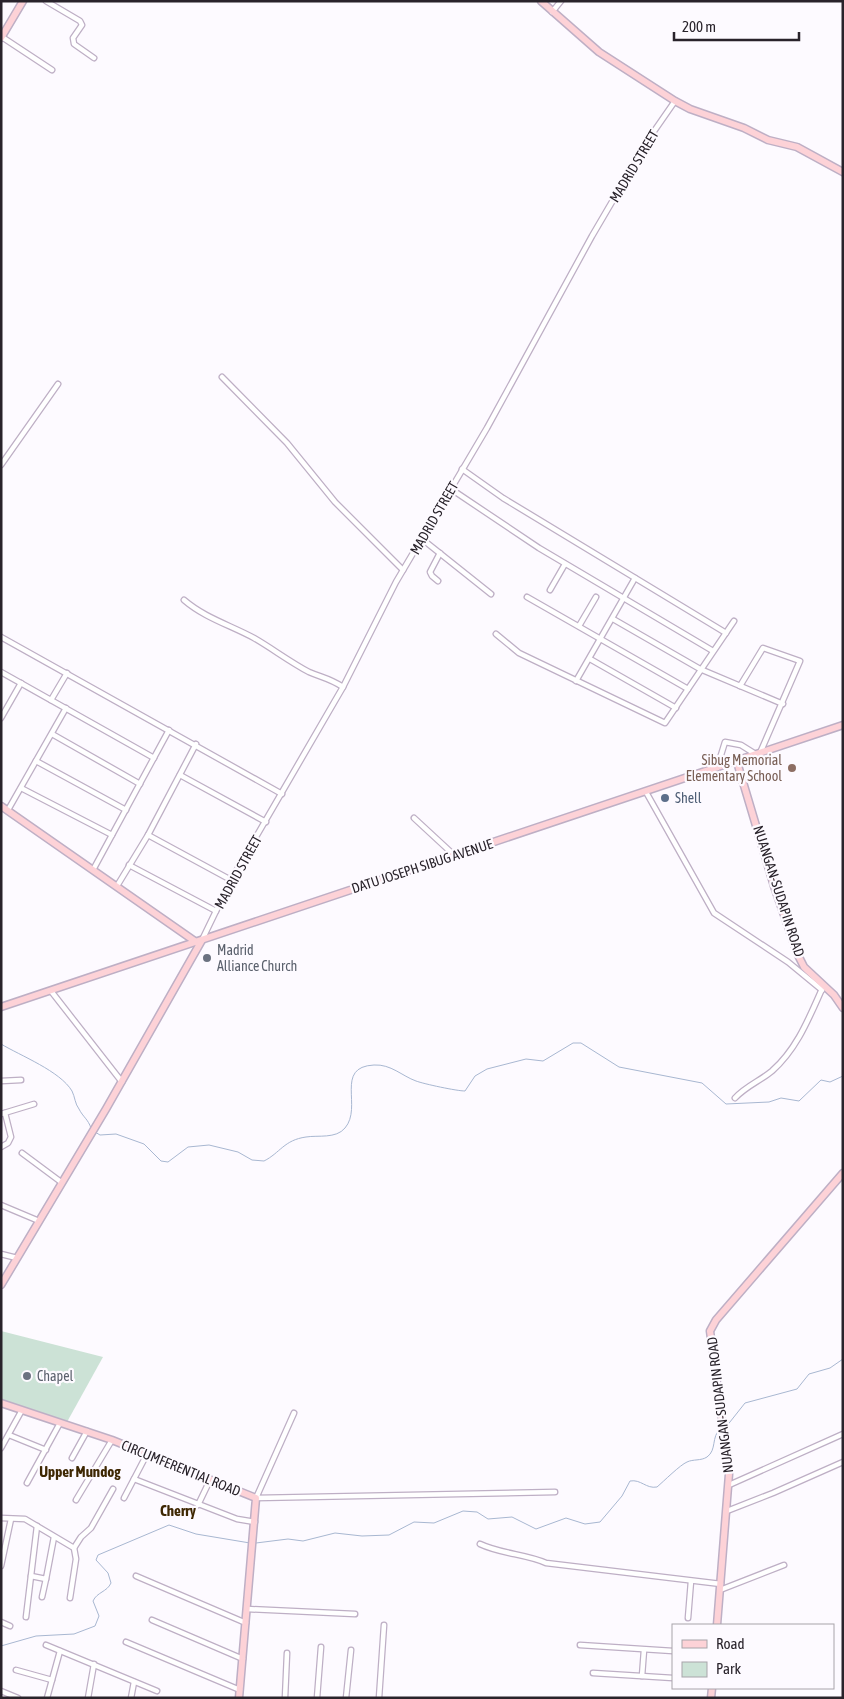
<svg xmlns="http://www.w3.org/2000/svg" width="844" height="1699" font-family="'Asap Condensed',sans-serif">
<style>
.green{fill:#cce2d6}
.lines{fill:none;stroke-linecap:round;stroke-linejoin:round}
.stream{stroke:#a8b7d1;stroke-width:1}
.street-casing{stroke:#beafc5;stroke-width:7}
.secondary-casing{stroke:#beafc5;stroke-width:9}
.street{stroke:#fff;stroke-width:4.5}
.secondary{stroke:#fdd2d7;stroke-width:6}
.education-dot{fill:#8d6e63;stroke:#fdfaff;stroke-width:2}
.service-dot{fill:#5c6f8a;stroke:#fdfaff;stroke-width:2}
.worship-dot{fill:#6b7280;stroke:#fdfaff;stroke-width:2}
.labels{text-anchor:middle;stroke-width:4.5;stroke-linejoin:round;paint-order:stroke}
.street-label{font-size:14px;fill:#29232b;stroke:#fdfaff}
.education-label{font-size:14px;fill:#785e54;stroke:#fdfaff;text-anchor:end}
.service-label{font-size:14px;fill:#4e5e75;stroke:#fdfaff;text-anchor:start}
.worship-label{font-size:14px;fill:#5b616d;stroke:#fdfaff;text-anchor:start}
.neighbourhood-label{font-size:15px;font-weight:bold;fill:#3e2702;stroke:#fdfaff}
</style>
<rect width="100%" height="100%" fill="#fdfaff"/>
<path class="green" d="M1,1331L103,1357L67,1422L1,1400Z"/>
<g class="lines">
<g class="stream">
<path d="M1,1044C21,1056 60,1071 72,1091C75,1097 75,1104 79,1109C83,1117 88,1119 91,1128"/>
<path d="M95,1132L100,1135L116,1134L144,1144L161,1161L168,1162L188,1147L209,1145L238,1152L252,1160L264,1161C280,1153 284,1140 306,1137C318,1135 336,1139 345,1128C363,1107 334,1067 374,1065C391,1064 402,1076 416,1081C424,1084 457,1091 465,1091L475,1076L487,1069L526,1059L543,1061L573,1043H581L619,1067L702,1083L726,1104L769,1102L781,1098L799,1101L821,1080L830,1082L843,1076"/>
<path d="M726,1427L745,1403L797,1389L809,1374L830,1368L843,1359"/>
<path d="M256,1543L288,1539L303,1541L335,1533L362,1536L389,1535L414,1522L434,1523L463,1511L477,1512L488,1519L512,1517L536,1529L566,1518L585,1524L600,1522L622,1496L630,1481C641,1479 646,1489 657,1487C664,1481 680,1465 687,1462C693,1459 701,1461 707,1457C717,1450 711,1437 720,1429"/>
<path d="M1,1646L36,1636L74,1634L95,1626L99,1616L93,1601C97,1592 107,1592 111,1583L108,1573L96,1560L98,1555L169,1525L196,1534L250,1543"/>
</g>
<defs>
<g id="street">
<path d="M46,1L80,21L82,25L73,38L74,44L94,58"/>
<path d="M552,12L561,1"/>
<path d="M2,37L52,70"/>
<path d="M222,377L287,443L335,502L403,570"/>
<path d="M1,465L58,384"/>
<path d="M462,469L503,498L726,633"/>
<path d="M451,489L539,548L713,651"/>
<path d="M422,539L491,594"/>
<path d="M438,581L432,576L430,572L440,553"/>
<path d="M550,590L565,564"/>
<path d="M527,597L688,689"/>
<path d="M184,600C205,618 230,625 254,638C273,649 290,662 309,672C323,678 329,678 343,687"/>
<path d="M613,619L700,669L783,704"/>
<path d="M579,626L596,597"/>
<path d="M496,634L519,653L665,723L734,621"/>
<path d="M1,637L282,794"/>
<path d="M590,659L676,708"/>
<path d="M1,672L154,758"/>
<path d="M576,681L635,578"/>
<path d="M740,686L763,648L800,661L760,753"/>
<path d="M51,700L67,673"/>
<path d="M1,718L21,683"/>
<path d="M52,734L140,784"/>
<path d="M36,761L126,810"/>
<path d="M717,768L725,742L741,745L757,755"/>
<path d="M180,775L266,822"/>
<path d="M21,788L112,835"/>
<path d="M646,792L714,913L788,962L822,990"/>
<path d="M8,810L66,708"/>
<path d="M414,818L454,855"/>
<path d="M148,835L231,880"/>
<path d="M129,865L216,911"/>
<path d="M93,870L169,730"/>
<path d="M117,886L148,835L196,744"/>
<path d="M202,940L231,880L343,687L396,582L487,428L592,236L650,137L675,101"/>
<path d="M51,991L122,1082"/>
<path d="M1,1081L21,1080"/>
<path d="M735,1098C746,1086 760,1081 772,1071C797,1049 809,1018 822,989"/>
<path d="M1,1114L34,1104"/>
<path d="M1,1147L8,1143L11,1137L5,1113"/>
<path d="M22,1153L61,1182"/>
<path d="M1,1205L39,1221"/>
<path d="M1,1254L17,1258"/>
<path d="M294,1413L256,1498L555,1492"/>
<path d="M9,1435L46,1450"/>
<path d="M1,1448L22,1410"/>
<path d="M72,1458L87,1431"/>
<path d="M134,1479L237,1519L255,1522"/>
<path d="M27,1483L60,1423"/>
<path d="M729,1485L843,1434"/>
<path d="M124,1498L147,1454"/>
<path d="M76,1500L112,1440"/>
<path d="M198,1505L210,1480"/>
<path d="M727,1511L773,1493L843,1462"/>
<path d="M1,1518L25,1519L74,1548"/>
<path d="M480,1544C501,1554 526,1554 546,1563L721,1584"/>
<path d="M1,1566L11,1519"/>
<path d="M31,1576L46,1579L54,1537"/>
<path d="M136,1576L246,1623"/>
<path d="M720,1590L784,1565"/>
<path d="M42,1597L46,1579"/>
<path d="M70,1598L76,1559L74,1548L81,1537L91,1528L113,1489"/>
<path d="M247,1609L355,1614"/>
<path d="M26,1617L37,1526"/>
<path d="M688,1618L691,1581"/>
<path d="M152,1620L243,1659"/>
<path d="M1,1622L10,1626"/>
<path d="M126,1642L240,1690"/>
<path d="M46,1645L157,1691"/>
<path d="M580,1645L673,1651"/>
<path d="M16,1670L52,1680"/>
<path d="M593,1673L673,1678"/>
<path d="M642,1676L644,1650"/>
<path d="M1,1691L18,1698"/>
<path d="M47,1698L60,1651"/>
<path d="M88,1698L94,1664"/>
<path d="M131,1698L134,1682"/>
<path d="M285,1698L287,1653"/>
<path d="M317,1698L321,1647"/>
<path d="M346,1698L351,1650"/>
<path d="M379,1698L384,1625"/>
</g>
<g id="secondary">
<path d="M541,1L599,52L675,101L690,109L744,128L768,140L797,147L843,172"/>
<path d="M1,38L23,1"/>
<path d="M737,762L774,886L798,955L804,967L834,995L843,1008"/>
<path d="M1,806L196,942"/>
<path d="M1,1007L843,725"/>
<path d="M1,1285L106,1109L202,940"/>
<path d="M1,1403L112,1440L256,1498L239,1698"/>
<path d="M717,1625L729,1474L710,1331L716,1320L843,1173"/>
<path d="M711,1698L712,1688"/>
</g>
</defs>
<use href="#street" class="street-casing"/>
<use href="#secondary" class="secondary-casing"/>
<use href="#street" class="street"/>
<use href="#secondary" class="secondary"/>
</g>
<circle class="education-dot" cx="792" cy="768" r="5"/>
<circle class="service-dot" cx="665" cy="798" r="5"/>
<g class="worship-dot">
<circle cx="207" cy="958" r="5"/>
<circle cx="27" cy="1376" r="5"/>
</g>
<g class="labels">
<g class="street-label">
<text transform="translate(634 166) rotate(-59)" y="5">MADRID STREET</text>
<text transform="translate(434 518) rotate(-60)" y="5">MADRID STREET</text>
<text transform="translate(422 866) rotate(-18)" y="5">DATU JOSEPH SIBUG AVENUE</text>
<text transform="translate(238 872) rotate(-61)" y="5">MADRID STREET</text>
<text transform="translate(779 891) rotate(72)" y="5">NUANGAN-SUDAPIN ROAD</text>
<text transform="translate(720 1405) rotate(-97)" y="5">NUANGAN-SUDAPIN ROAD</text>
<text transform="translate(181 1468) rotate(22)" y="5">CIRCUMFERENTIAL ROAD</text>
</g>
<g class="education-label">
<text x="782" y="765">Sibug Memorial<tspan x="782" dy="16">Elementary School</tspan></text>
</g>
<g class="service-label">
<text x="675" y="803">Shell</text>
</g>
<g class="worship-label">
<text x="217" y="955">Madrid<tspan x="217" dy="16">Alliance Church</tspan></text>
<text x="37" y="1381">Chapel</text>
</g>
<g class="neighbourhood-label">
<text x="80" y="1477">Upper Mundog</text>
<text x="178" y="1516">Cherry</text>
</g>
</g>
<rect width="844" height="1699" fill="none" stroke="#29232b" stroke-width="5"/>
<rect x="672" y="1624" width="162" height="65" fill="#fdfaff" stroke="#a8a4aa"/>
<rect x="682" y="1640" width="25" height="8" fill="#fdd2d7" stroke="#a8a4aa"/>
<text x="716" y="1649" font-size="15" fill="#29232b">Road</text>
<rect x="682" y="1662" width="25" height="15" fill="#cce2d6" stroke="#a8a4aa"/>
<text x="716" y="1674" font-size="15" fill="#29232b">Park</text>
<path d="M674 32v8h125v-8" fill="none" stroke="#29232b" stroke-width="2.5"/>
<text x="682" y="32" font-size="15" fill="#29232b" stroke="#fdfaff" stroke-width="4" paint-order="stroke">200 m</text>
</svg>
